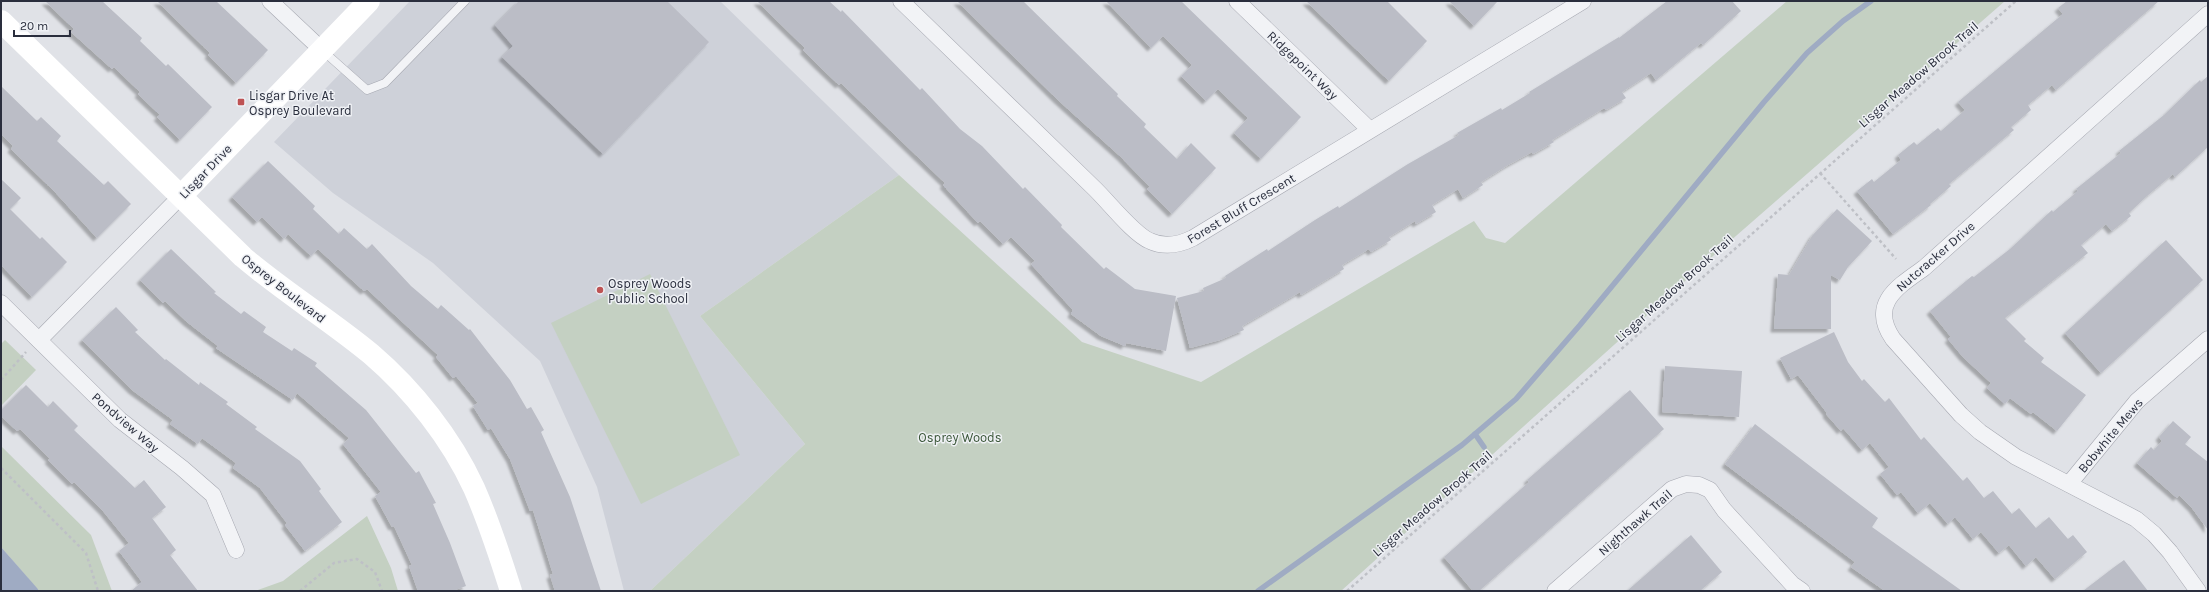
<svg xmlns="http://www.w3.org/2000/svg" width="2209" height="592" font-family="Karla,sans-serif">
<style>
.built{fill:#ced1d9}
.green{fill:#c4d0c2}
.water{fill:#9fabc3}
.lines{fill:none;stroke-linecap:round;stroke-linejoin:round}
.stream{stroke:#9fabc3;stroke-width:5.5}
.building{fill:#bbbdc6;filter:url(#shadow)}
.lane-casing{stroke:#a6a8b1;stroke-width:9}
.street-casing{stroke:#a6a8b1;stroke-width:17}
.path{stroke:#bec0c6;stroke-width:2.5;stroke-dasharray:3 3;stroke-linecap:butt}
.lane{stroke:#f2f3f6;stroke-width:8}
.street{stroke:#f2f3f6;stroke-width:16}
.secondary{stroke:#fff;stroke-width:22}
.poi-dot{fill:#be5354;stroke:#eff1f5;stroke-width:1.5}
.labels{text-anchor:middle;stroke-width:3;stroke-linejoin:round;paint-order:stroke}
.street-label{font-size:13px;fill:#2a2e3d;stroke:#eff1f5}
.poi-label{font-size:13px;fill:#2a2e3d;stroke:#eff1f5;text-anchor:start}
.park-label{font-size:13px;fill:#3b5739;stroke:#eff1f5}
</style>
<defs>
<filter id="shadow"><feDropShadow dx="-3.5" dy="3.5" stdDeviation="1" flood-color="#0004"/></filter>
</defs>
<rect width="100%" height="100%" fill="#e0e2e7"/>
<path class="built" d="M410,1H720L899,175L700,316L805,444L650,591H624L597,487L540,361L433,263L333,193L274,142Z"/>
<g class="green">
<path d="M1787,1H2005L1705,263L1341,591H650L805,444L700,316L899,175L1082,342L1201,382L1474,221L1486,238L1505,243Z"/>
<path d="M650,274L740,455L641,504L551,323Z"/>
<path d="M5,340L36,370L1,406V344Z"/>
<path d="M1,446L91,535L112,591H39L1,547Z"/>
<path d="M367,516L391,568L398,591H255L283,581Z"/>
</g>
<path class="water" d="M1,547L37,588L39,591H1Z"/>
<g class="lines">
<g class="stream">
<path d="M1475,434L1484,447"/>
<path d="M1258,591L1462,445L1516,399L1580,325L1764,102L1807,53L1843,21L1871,1"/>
</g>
</g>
<g class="building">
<path d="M45,1H102L142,38L140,41L166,66L168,64L212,107L180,140L157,117L160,115L138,94L140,92L114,67L112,69L71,32L74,29Z"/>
<path d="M157,1H216L268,50L236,83L208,55L210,53Z"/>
<path d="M519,1H667L709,42L603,154L502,57L513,46L495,25Z"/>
<path d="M757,1H829L841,12L842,10L920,90L922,88L960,129L982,146L1023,189L1025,187L1062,225L1061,227L1104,269L1106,267L1135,289L1176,296L1166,351L1126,343L1125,346L1101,336L1071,314L1073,310L1031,264L1035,261L1011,237L1003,244L980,221L978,223L943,185L945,183L841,83L839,85L819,66L803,50L805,48Z"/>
<path d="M957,1H1023L1118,94L1117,96L1146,124L1144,127L1177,159L1191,143L1216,168L1172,214L1147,189L1150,187L1121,157L1058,100Z"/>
<path d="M1106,1H1181L1301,117L1261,159L1234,133L1248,118L1218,89L1206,101L1181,76L1192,65L1163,36L1151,48Z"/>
<path d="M1306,1H1387L1427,41L1389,81Z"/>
<path d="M1449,1H1498L1474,26Z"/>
<path d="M1667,1H1732L1741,11L1703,45L1701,43L1656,80L1651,73L1622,92L1626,98L1606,110L1604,108L1552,140L1554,142L1533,154L1532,152L1508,165L1481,182L1483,185L1463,198L1458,189L1432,205L1436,212L1416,224L1415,221L1389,237L1391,240L1371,252L1369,249L1342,265L1344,269L1301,295L1300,292L1242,326L1244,330L1220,340L1190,348L1177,298L1204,291L1203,288L1226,278L1225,276L1267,249L1268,251L1315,220L1338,206L1339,208L1408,164L1459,135L1457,133L1501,108L1502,110L1530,93L1529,92L1619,37V38Z"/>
<path d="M2067,1H2159L2056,90L2052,85L2028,105L2031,110L2011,127L2014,130L1949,184L1951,186L1930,204L1931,205L1893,234L1857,191L1872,179L1874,182L1901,160L1898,155L1914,142L1917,145L1938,128L1941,131L1965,110L1958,102L2063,14L2058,8Z"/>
<path d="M2208,76V147L2175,177L2173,174L2147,196L2129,213L2131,216L2112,231L2106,224L2081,245L2088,253L2005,318L2026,339L2024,341L2044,358L2041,362L2086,395L2057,431L2033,412L2031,414L2010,398L2005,404L1987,388L1991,383L1963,357L1948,339L1951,337L1930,311L1972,276L1974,277L2010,249L2052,210L2053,212L2078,191L2076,189L2121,153L2119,151L2164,115L2200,80L2201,82Z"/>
<path d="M1,86L37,121L41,117L61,136L57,141L104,185L108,181L131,204L97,238L55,192L11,149L13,146L1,134Z"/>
<path d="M268,161L315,206L313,209L339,234L344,228L367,249L372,244L411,286L438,309L441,305L469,330L470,329L487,351L510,380L527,409L531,407L544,430L541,432L570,497L601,591H555L550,575L553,574L533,510L530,511L510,459L491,428L488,430L473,406L478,403L456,376L453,378L436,357L438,355L367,289L364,291L318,249L311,256L288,234L284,239L262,217L257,222L232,197Z"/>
<path d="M1,179L21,198L10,209L40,239L42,237L67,262L32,297L1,265Z"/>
<path d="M1837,209L1872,241L1848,267L1840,280L1831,275V329H1774L1778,274L1789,275L1812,236Z"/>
<path d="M2166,240L2203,280L2101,373L2065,333Z"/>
<path d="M171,249L216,292L214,293L241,314L244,311L266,327L263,332L292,351L294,348L317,363L315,366L366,410L416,473L419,471L436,503L433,504L450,543L466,586L452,591H418L409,566L412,565L394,526L392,527L375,496L381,492L343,444L349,438L297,393L293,400L216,348L218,346L187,322L165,301L163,303L140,280Z"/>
<path d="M116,307L138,330L135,332L165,360L166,359L199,385L200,382L228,402L226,404L257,427L255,429L300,461L321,489L319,491L342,522L305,551L285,525L287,523L260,488L233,468L236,463L202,438L198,444L170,424L173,420L132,390L82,340Z"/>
<path d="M1834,332L1848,362L1862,381L1864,379L1885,402L1889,398L1921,440L1924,437L1963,481L1967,477L1984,498L1993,491L2012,514L2019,508L2036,528L2049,517L2068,539L2073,535L2087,552L2055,579L2036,557L2026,566L2009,545L1999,553L1981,532L1973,539L1955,517L1948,524L1930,503L1918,513L1901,492L1897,495L1880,474L1889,467L1870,443L1862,450L1843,428L1841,431L1826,414L1827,413L1798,375L1791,379L1780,358Z"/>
<path d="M1665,366L1742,371L1739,417L1662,412Z"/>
<path d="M26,385L48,407L53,401L78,426L74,430L135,488L144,480L166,507L152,518L176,550L170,555L198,591H131L142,582L119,551L129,543L103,511L74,482L72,484L48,460L50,459L20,429L17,431L1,416V410Z"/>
<path d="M1630,390L1664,429L1479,591H1473L1444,557L1529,482L1527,480Z"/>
<path d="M2173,421L2191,437L2185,444L2208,462V530L2192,508L2179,495L2177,498L2137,463L2151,447L2154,450L2162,441L2159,437Z"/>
<path d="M1755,424L1878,518L1872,527L1962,591H1885L1851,567L1855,562L1725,464Z"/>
<path d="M1691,535L1722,572L1700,591H1627Z"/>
<path d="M2124,560L2148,591H2083L2113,568Z"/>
</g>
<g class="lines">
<defs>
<path id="lane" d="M322,50L367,90L385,83L465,1"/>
<g id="street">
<path d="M270,1L322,50"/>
<path d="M901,1C965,63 1029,125 1093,187C1108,201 1133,234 1150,241C1165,248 1179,245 1193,238L1583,1"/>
<path d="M1237,1L1369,129"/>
<path d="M1,303L120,420L182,468L213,495L236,550"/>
<path d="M39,340L181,196"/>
<path d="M2069,484L2137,401L2208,339"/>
<path d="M1555,591L1672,489L1686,484L1699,485L1710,490L1724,510L1792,584L1802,591"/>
<path d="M2198,591L2170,552L2154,534L2136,519L2016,457L1980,432L1961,415L1893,339C1869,304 1897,287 1924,268L2208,14"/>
</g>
</defs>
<use href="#lane" class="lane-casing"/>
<use href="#street" class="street-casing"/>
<g class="path">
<path d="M1820,173L1896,259"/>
<path d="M1,380L26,352"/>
<path d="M1,468L86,553L98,591"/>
<path d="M300,591L334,563L357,559L375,572L382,591"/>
<path d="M1347,591L2016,1"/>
</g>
<use href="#lane" class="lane"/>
<use href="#street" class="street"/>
<g class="secondary">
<path d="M1,21L243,257C284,292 330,320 371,354C413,390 451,438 474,488C489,522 500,556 511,591"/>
<path d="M181,196L369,1"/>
</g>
</g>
<g class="poi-dot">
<rect x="237" y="98" width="8" height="8" rx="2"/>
<circle cx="600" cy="290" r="4"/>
</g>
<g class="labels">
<g class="street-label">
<text transform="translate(1303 65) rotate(44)" y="5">Ridgepoint Way</text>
<text transform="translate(1918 74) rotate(-41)" y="5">Lisgar Meadow Brook Trail</text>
<text transform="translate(205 171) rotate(-46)" y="5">Lisgar Drive</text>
<text transform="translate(1241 208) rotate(-31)" y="5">Forest Bluff Crescent</text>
<text transform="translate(1935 256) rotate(-41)" y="5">Nutcracker Drive</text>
<text transform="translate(284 288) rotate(38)" y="5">Osprey Boulevard</text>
<text transform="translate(1674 288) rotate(-42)" y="5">Lisgar Meadow Brook Trail</text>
<text transform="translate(126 422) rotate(41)" y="5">Pondview Way</text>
<text transform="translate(2110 435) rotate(-50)" y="5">Bobwhite Mews</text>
<text transform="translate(1432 503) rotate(-41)" y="5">Lisgar Meadow Brook Trail</text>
<text transform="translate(1635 522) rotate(-41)" y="5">Nighthawk Trail</text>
</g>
<g class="poi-label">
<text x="249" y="100">Lisgar Drive At<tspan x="249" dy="15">Osprey Boulevard</tspan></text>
<text x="608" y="288">Osprey Woods<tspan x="608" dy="15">Public School</tspan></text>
</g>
<g class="park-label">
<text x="960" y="442">Osprey Woods</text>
</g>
</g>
<rect width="2209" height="592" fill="none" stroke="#2a2e3d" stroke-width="4"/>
<path d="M14 30v6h56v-6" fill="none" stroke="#2a2e3d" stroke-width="2"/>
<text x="20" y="30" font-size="12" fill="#2a2e3d" stroke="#eff1f5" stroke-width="3" paint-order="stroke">20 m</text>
</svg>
